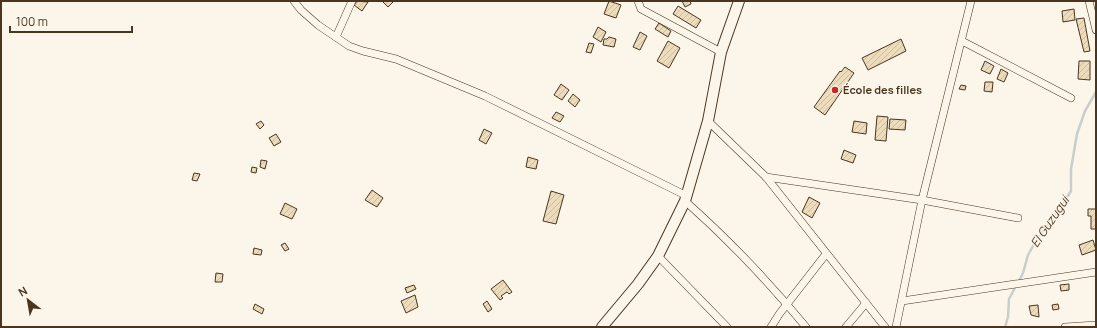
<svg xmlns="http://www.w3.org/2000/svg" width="1097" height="328" font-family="Manrope,sans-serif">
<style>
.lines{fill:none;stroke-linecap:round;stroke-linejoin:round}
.stream{stroke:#c9cecd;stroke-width:2.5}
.building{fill:url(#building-hatch);stroke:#4a3520}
.street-casing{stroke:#4a3520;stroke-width:8}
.secondary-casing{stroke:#4a3520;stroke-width:12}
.street{stroke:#fbf6e9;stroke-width:7}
.secondary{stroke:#fbf6e9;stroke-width:10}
.poi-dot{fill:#c62828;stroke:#fbf6e9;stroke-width:1.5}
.labels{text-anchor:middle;stroke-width:3;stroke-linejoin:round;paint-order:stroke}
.poi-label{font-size:11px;font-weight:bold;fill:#4a3520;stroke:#fbf6e9;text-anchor:start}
.water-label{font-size:12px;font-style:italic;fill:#4a3520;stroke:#fbf6e9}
</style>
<defs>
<pattern id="building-hatch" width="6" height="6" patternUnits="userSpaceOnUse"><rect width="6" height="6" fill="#ecdcbc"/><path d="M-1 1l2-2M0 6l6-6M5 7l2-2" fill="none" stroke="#ccbda1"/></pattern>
</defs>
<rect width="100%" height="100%" fill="#fbf6e9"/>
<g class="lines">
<g class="stream">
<path d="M1019,281L1023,273L1028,255L1037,239L1051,222L1071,191V169L1077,134L1085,111L1096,92"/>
<path d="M1005,327L1008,317L1009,299L1016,286"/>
</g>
</g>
<g class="building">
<path d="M357,1L368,2L362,11L354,5Z"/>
<path d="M382,1H394L388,7Z"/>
<path d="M609,1L621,5L616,18L604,14Z"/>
<path d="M682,1H690L691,4L685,7Z"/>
<path d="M678,6L701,20L696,28L673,14Z"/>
<path d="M1074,9L1075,20L1063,22L1062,11Z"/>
<path d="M1084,18L1090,51L1084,52L1076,19Z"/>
<path d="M659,23L671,31L668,37L655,29Z"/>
<path d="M598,27L606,32L601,42L593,37Z"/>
<path d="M640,32L647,36L640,50L633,47Z"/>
<path d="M609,37L616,39L614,47L603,45L604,39H607Z"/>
<path d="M901,39L906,51L868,70L862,58Z"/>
<path d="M668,41L680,48L669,68L657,61Z"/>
<path d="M589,43L594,44L591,53L586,52Z"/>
<path d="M985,61L994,66L990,74L981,70Z"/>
<path d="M1079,61H1090V80L1078,79Z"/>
<path d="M845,67L854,73L825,115L814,107L840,71L841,72Z"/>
<path d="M1001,69L1008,73L1004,82L997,79Z"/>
<path d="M985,82H993L992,92L984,91Z"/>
<path d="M561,84L569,90L562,100L554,95Z"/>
<path d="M961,85L966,86L965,90L959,89Z"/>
<path d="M573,94L580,100L575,107L568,101Z"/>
<path d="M556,112L564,116L560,122L552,118Z"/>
<path d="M877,116L888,117L886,141L875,140Z"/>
<path d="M890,119L906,120L905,130L889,129Z"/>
<path d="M261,121L264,125L260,129L256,124Z"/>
<path d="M854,121L867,123L866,134L852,132Z"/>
<path d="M484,129L492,133L486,144L479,140Z"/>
<path d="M276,134L281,142L274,146L269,138Z"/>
<path d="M844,150L856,155L853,163L841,159Z"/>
<path d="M528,157L538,160L536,169L526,167Z"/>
<path d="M261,160L267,161L265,169L260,167Z"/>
<path d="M252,167L257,168L256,173L251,172Z"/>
<path d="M194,173L200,174L197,181L192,180Z"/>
<path d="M372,190L383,198L377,207L365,200Z"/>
<path d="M551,191L564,195L556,224L543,221Z"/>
<path d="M809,197L820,203L812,218L802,212Z"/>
<path d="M285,203L297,209L292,219L280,214Z"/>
<path d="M1088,209H1096V229H1091V216H1088Z"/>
<path d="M1093,240L1096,250L1082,255L1079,245Z"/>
<path d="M285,243L289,249L285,251L281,245Z"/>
<path d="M254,248L262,250L261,255L253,254Z"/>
<path d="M216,273L223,274L222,282H215Z"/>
<path d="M503,280L512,292L509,294L507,292L501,296L503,298L500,300L491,289Z"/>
<path d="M1069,284V290L1061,291L1060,285Z"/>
<path d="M414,285L416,289L407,293L405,288Z"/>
<path d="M415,295L418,307L406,313L401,301Z"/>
<path d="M487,301L492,309L488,312L483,304Z"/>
<path d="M255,304L264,309L262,314L253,309Z"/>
<path d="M1058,304L1059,309L1053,310L1052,305Z"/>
<path d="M1038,305L1039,317L1031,315L1029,306Z"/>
</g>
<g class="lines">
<defs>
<g id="street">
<path d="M294,1L301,10L318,25L349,46L363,51L396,59L485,96L687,196"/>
<path d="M638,1L641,9L721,52"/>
<path d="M1089,1L1096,30"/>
<path d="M336,37L352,1"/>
<path d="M962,41L1071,98"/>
<path d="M708,121L766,177L885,327"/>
<path d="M766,177L922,200L1018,218"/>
<path d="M685,201C729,240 768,281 806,327"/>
<path d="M658,256L727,327"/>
<path d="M902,301L1096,272"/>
<path d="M771,327L780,313L826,254"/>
<path d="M846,327L866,303"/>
<path d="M896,327L922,200L971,1"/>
<path d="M1065,327L1096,325"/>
</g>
<path id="secondary" d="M602,327L638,284L658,256L685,201L708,121L721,52L739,1"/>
</defs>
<use href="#street" class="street-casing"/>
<use href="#secondary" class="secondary-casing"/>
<use href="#street" class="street"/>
<use href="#secondary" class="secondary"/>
</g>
<circle class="poi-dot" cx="835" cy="90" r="4"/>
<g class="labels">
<g class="poi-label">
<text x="843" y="94">École des filles</text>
</g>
<g class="water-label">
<text transform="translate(1050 222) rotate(-56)" y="4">El Guzugui</text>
</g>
</g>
<rect width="1097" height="328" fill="none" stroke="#4a3520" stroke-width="4"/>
<g transform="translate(28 300) rotate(329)" stroke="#fbf6e9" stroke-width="3" paint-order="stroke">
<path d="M0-3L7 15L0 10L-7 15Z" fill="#4a3520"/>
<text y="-6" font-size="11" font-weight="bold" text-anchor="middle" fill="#4a3520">N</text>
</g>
<path d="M10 26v6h122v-6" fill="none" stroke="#4a3520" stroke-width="2"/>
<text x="16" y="26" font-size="12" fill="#4a3520" stroke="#fbf6e9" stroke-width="3" paint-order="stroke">100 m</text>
</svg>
